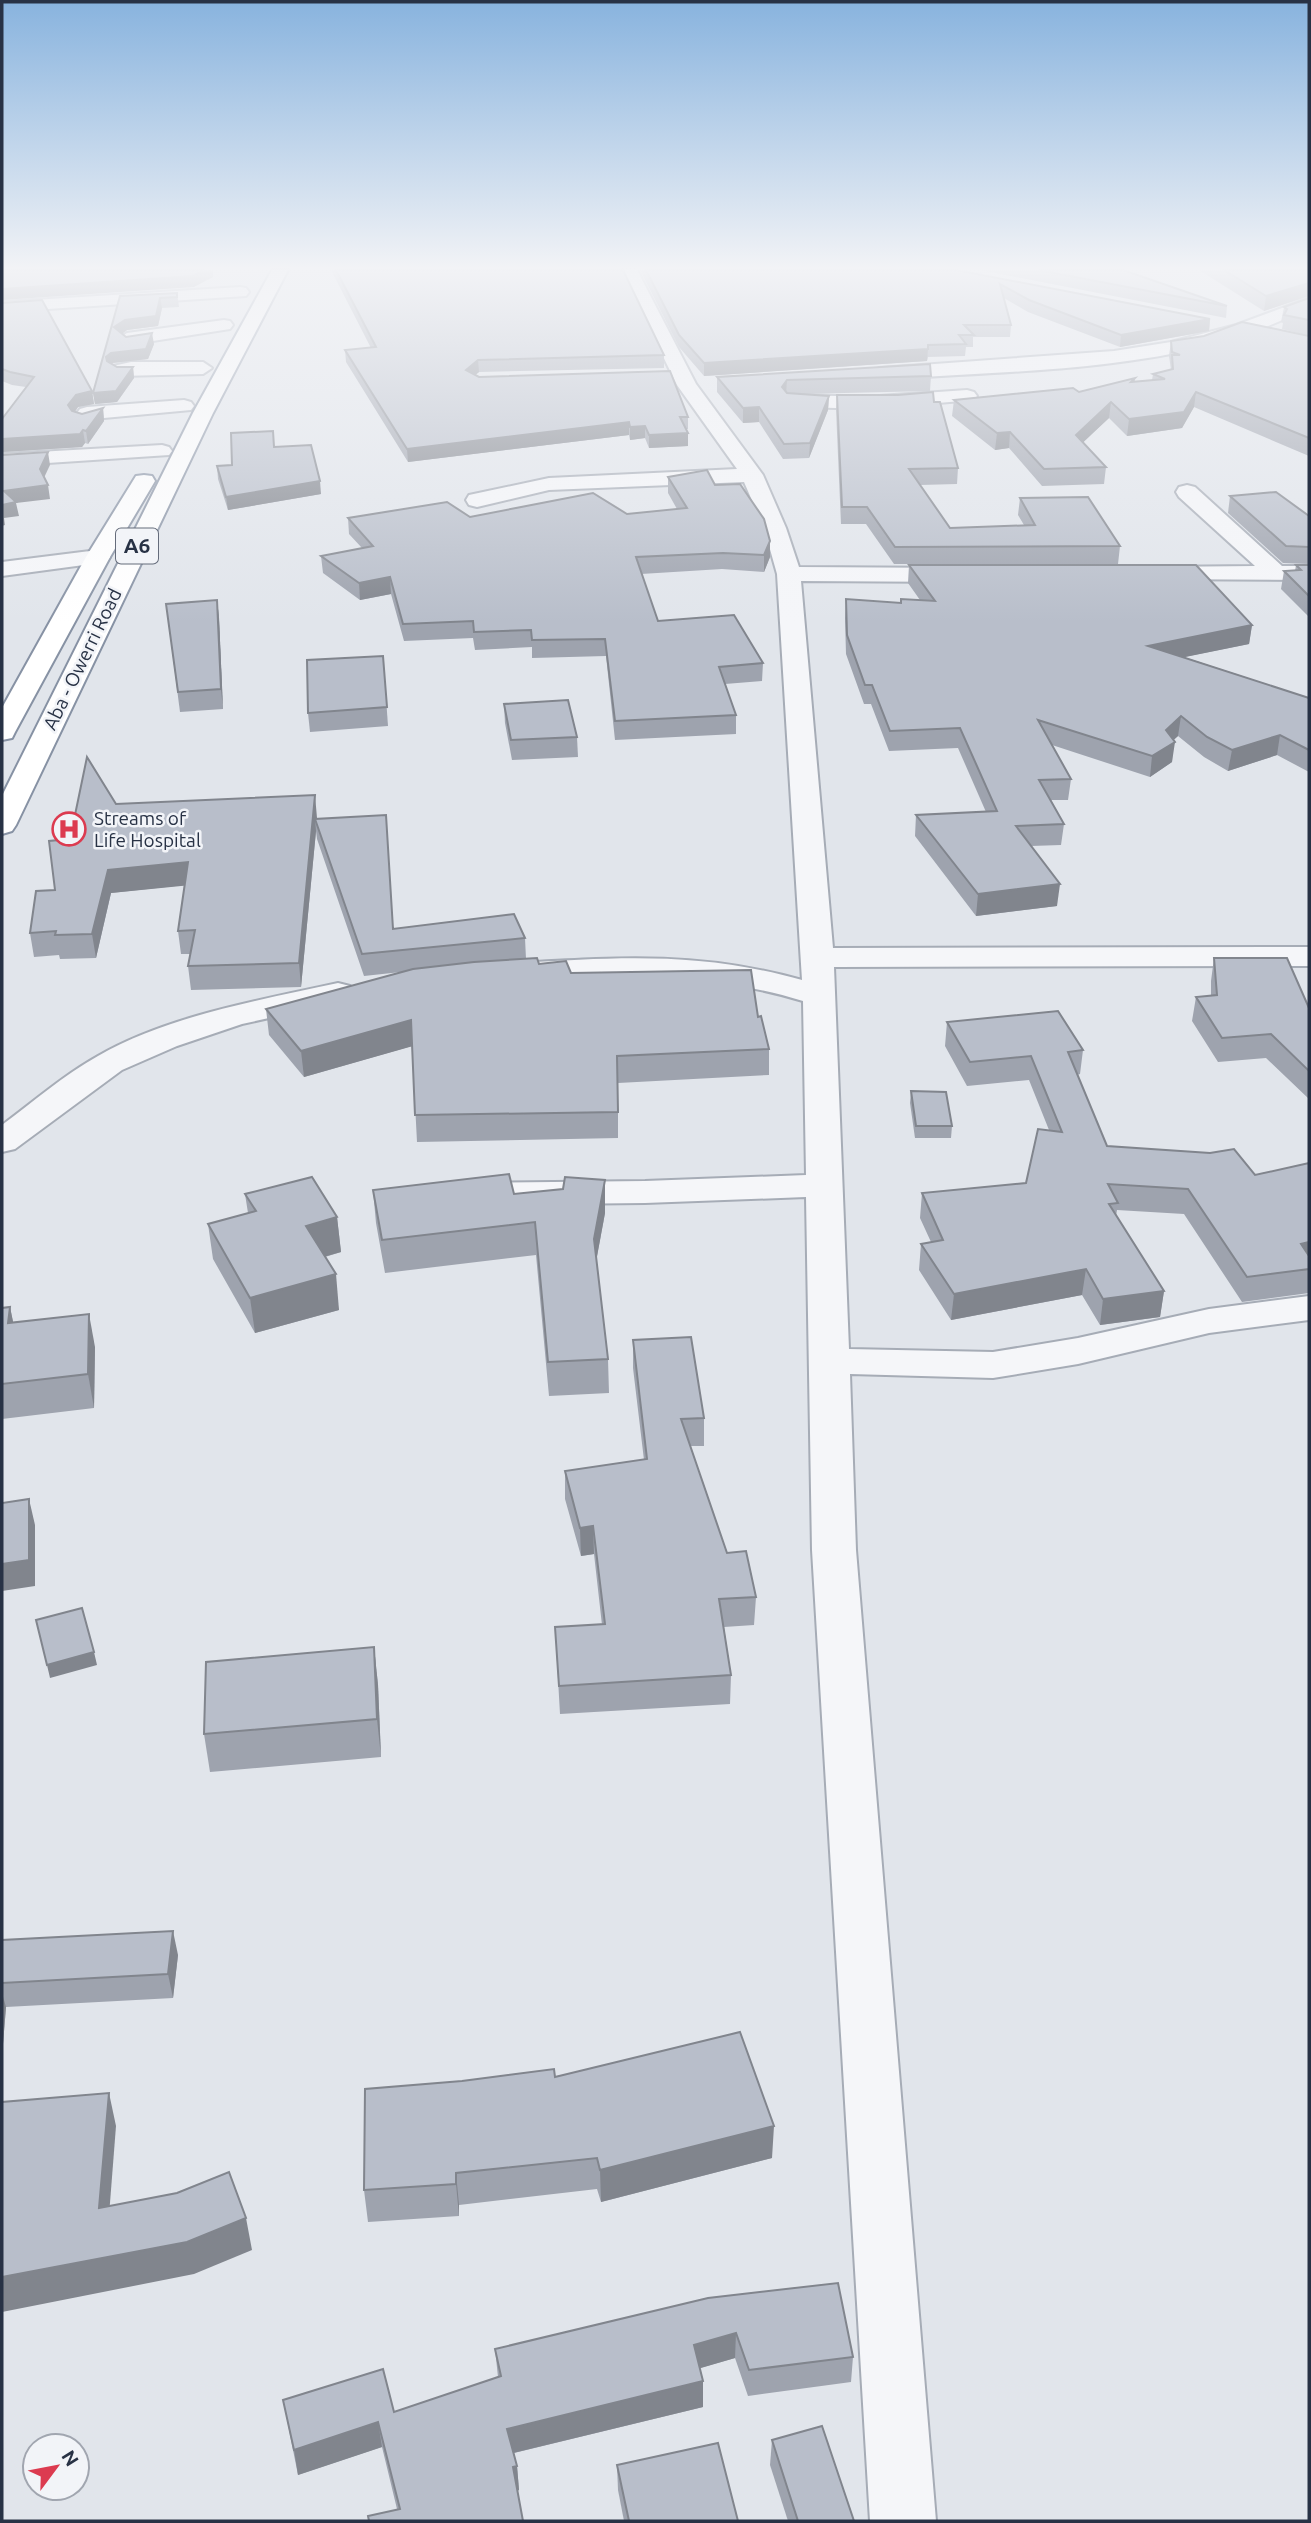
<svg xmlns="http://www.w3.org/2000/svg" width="1311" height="2523" font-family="Ubuntu,sans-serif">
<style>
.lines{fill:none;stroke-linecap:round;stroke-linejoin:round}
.minor-casing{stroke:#a6acb6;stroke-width:4}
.highway-casing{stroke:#8792a4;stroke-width:4}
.minor{fill:#f5f6f9;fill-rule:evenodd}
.highway{fill:#fff;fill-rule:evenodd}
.wall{fill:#9ea3ae}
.shaded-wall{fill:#81858d}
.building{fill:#b8beca;stroke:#81858d;stroke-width:2}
.labels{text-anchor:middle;stroke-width:5;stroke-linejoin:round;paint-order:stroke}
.far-street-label{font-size:19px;fill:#283245;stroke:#f2f4f8}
.far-poi-label{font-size:19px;fill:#283245;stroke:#f2f4f8;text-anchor:start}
.shield{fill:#f2f4f8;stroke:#656c7b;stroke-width:2}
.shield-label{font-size:21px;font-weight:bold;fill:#283245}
</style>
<rect width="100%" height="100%" fill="#e1e5eb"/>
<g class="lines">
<defs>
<g id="minor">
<path d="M621,270H637L696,384L763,475L786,528L799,567L962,568L970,570L974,575L970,580L962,582L801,581L833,948L1309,947V966L834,967L849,1349L993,1352L1078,1338L1209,1309L1309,1296V1320L1209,1333L1078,1364L993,1378L850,1374L856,1550L936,2521H870L812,1550L806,1197L645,1203L462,1205L449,1202L443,1194L449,1186L462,1183L645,1181L806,1175L803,1001C704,971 621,976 519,983L508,980L503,973L508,966L519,963C623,957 701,952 802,980L777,574L764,528L744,482L549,490L477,507L469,505L466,500L469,495L549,478L737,469L677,385Z"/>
<path d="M240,287L246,288L249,292L246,296L2,312V302Z"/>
<path d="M1309,298V309C1275,323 1240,339 1204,347C1098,372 987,372 879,380L869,374L879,368L1114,351L1171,342L1236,325Z"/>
<path d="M224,320L230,321L233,325L230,329L127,345L118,339L127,333Z"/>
<path d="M131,362H203L212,368L203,374L120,376L110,370L113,366Z"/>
<path d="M967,390L974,392L977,396L974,400L865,409L776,406L766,400L776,394L865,397Z"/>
<path d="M184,400L191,402L194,406L191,410L93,419L83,424L76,422L73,418L80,409L87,407Z"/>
<path d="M162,445L169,447L172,451L169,455L2,466V454Z"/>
<path d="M1187,485L1195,487L1282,566H1309V580L1144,579L1140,574L1144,569L1152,567L1255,566L1179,497L1176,492L1179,487Z"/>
<path d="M98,550L106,552L110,557L106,562L2,576V562Z"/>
<path d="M338,983L350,986L354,993L350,1000L242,1024L177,1046L122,1070L15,1149L2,1152V1125C33,1102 64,1075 98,1056C167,1016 260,1000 338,983Z"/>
</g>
<g id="highway">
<path d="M272,270H288L213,413L16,825L12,831L2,834V796L193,413Z"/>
<path d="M144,475L152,476L155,481L110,557L15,732L12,738L2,740V708L86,557L136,476Z"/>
</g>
</defs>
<use href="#minor" class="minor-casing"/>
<use href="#highway" class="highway-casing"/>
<use href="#minor" class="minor"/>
<use href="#highway" class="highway"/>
</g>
<g class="wall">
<path d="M331,270H623L664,355V368L479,372L475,375L479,377L688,417V429H686L688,446L649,448L645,438L630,440L629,435L408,462L346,362L345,350L371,348Z"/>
<path d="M640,270H956L1210,319L1209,331L1120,347L1028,312L1004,298L1011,325L1010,337H973V347H966L965,356L928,357L927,361L704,376L679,347Z"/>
<path d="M980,270H1123L1227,306L1226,318Z"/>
<path d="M1199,270H1309V296L1264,311Z"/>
<path d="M177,293L179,307L162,308L158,326L127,330L122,334L126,337L154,344L148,359L112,363L117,367H133L134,378L117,402L95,404L93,393L120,296Z"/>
<path d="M1309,298V336L1282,329L1283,323L1281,322L1284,307Z"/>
<path d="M2,303L92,391L94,404L78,407L75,412L82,414L103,408L104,421L88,444L85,443L82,447L2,452V419L26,387L12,385L2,381Z"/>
<path d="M1309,336V456L1194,407L1182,428L1127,436L1109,418L1083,442L1106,467L1104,484L1042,486L1009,448L995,450L952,416L954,400L1079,392L1135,378V382L1152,380L1153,374L1171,370L1169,356L1171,341Z"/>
<path d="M931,376L930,391L801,394L829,396L828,410L809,458L783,459L759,422L743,423L717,392V377Z"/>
<path d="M837,395L934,402L958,468L957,484L920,485L950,528L1024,525L1018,515L1020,498L1120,546L1118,564H894L866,524H841L836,410Z"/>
<path d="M274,447L321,494L228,510L218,479L217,466L232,465Z"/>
<path d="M668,477L715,485L770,557L764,572L722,569L641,574L658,621L763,663L762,681L725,684L736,715V734L615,740L606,656L532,658V647L475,650L473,638L404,641L391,594L360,600L323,573L321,556L362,548L349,534L348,518L470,517L627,514L677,509L668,493Z"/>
<path d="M1230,496L1309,516V564L1283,563L1228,513Z"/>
<path d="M909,565L1252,625L1249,644L1184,657L1309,698V772L1277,755L1228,771L1204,757L1178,736L1173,740L1172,762L1150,777L1052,745L1071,779L1068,800H1051L1064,824L1061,845L1031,846L1057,906L976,916L915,836L916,815L986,812L958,748L889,751L871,704H864L846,654L845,618L846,599L901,603L920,600L908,583Z"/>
<path d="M1296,565H1309V617L1281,589L1284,571H1295Z"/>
<path d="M217,600L219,618L223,709L180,712L166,604Z"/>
<path d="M383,656L388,726L310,732L308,713Z"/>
<path d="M504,704L577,737L578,757L512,760L505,723Z"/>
<path d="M116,804L317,818L394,929L525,938L526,959L539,964L571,973L758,1017L769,1049V1075L618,1083V1138L417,1142L412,1046L304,1077L269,1035L266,1009L401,972L364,976L317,839L316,831L301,987L191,990L188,966L190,954H181L178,931L185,885L111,893L96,958L60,959L59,955L34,957L30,933L55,890L70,839Z"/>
<path d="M1214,958L1309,1008V1099L1266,1058L1218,1062L1192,1021L1196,997L1211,996V981Z"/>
<path d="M947,1022L1083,1050L1080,1074L1077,1075L1107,1146L1255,1175L1309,1163V1295V1293L1242,1302L1184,1214L1117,1210L1116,1216L1164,1291L1160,1317L1100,1325L1082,1295L951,1320L919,1270L921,1244L931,1242L920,1218L922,1193L1026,1183L1049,1130L1029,1080L967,1086L945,1046Z"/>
<path d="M911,1091L952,1126L951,1138H915L910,1103Z"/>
<path d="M373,1190L514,1194L605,1213L596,1261L608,1359L609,1393L549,1396L536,1255L385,1273L376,1223Z"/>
<path d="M245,1194L337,1217L341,1252L325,1257L339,1310L255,1333L213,1259L208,1224L248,1213Z"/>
<path d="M10,1307L13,1322L95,1347L94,1408L2,1419V1308Z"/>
<path d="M633,1340L704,1418V1446H690L727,1553L756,1597L754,1625L724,1627L731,1675L730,1704L560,1714L555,1627L602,1625L594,1554L581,1556L565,1499V1471L644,1460L633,1368Z"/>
<path d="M374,1647L378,1685L381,1757L210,1772L204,1734Z"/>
<path d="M2,1940L178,1955L173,1998L6,2007L2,2056Z"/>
<path d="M555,2077L772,2158L601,2202L597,2189L459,2205V2216L368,2222L364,2190Z"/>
<path d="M708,2298L853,2357L851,2382L748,2396L735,2358L700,2368L703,2407L514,2453L517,2466L519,2490L397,2509L382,2447L298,2475L283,2400L394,2412L498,2377L495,2349Z"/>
<path d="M772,2440L854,2521H788L770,2465Z"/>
<path d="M617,2465L738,2521H624L618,2490Z"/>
</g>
<g class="shaded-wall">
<path d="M204,270H213V277L194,287L2,300V289Z"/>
<path d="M1309,283V296L1264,311L1266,296Z"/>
<path d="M160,298L162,308L158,326L127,330L116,338L114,327Z"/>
<path d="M1210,319L1209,331L1120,347L1121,335Z"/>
<path d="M152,333L154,344L148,359L112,363L108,368L106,357L111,353Z"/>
<path d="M928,349L927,361L704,376V363Z"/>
<path d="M478,360L479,372L467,382L466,370Z"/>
<path d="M133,367L134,378L117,402L95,404L93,393Z"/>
<path d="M787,380L786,394L782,387Z"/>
<path d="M92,391L94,404L78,407L70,418L68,405L76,395Z"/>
<path d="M1196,392L1194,407L1182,428L1127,436L1129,419Z"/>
<path d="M829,396L828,410L809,458L810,443Z"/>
<path d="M1111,402L1109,418L1074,451L1076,435Z"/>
<path d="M759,407V422L743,423V408Z"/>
<path d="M103,408L104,421L88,444L86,431Z"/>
<path d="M629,422V435L408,462L407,449Z"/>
<path d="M645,426V438L630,440V427Z"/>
<path d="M83,430L85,443L82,447L2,452V439Z"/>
<path d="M1010,432L1009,448L995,450L997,433Z"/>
<path d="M688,433V446L649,448V435Z"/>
<path d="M48,452L50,465L42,482L40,469Z"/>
<path d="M320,481L321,494L228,510L226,497Z"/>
<path d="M48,485L50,499L16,503L19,516L4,518L5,525L2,526V505L4,491Z"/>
<path d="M770,541V557L764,572V555Z"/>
<path d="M390,577L391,594L360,600L359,583Z"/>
<path d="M217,600L219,618L223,709L221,689Z"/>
<path d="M1252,625L1249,644L1146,665L1148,646Z"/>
<path d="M1181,716L1178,736L1164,749L1175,742L1172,762L1150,777L1152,756L1166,730Z"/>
<path d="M1280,735L1277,755L1228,771L1232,750Z"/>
<path d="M315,795L317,818V824L315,819L316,831L301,987L299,963Z"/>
<path d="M188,862L191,885L111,893L96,958L92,934L108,870Z"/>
<path d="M1060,884L1057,906L976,916L978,894Z"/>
<path d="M411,1020L413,1046L304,1077L301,1051Z"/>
<path d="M605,1180V1213L594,1273V1239Z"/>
<path d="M337,1217L341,1252L309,1261L306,1226Z"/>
<path d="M1309,1242V1267L1301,1244Z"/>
<path d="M1086,1269L1082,1295L951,1320L954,1294Z"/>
<path d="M336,1274L339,1310L255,1333L250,1298Z"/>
<path d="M1164,1291L1160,1317L1100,1325L1103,1299Z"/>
<path d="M10,1307L17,1341L8,1323Z"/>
<path d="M89,1314L95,1347L94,1408L88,1374Z"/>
<path d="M29,1499L35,1525V1586L2,1591V1564Z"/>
<path d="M593,1526L594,1554L581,1556L580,1528Z"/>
<path d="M374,1647L378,1685L381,1757L377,1719Z"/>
<path d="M94,1652L97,1665L50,1678L47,1665Z"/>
<path d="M173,1931L178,1955L173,1998L168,1974Z"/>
<path d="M2,1993L6,2007L2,2056Z"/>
<path d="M109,2093L116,2126L107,2241L99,2208Z"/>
<path d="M774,2126L772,2158L601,2202L600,2170Z"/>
<path d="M456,2173L459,2205V2216L456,2184Z"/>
<path d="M246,2218L252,2250L194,2274L2,2312V2277Z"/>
<path d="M736,2333L735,2358L694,2370V2345Z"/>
<path d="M703,2381V2407L509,2454L507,2429Z"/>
<path d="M378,2422L382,2447L298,2475L294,2450Z"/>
<path d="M517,2466L519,2490L515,2492L513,2467Z"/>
</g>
<g class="building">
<path d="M2,270H204L193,276L2,289Z"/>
<path d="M336,270H623L664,355L478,360L466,370L479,377L670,371L688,417H680L688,433L649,435L645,426L630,427L629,422L407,449L345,350L376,347Z"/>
<path d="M646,270H956L1210,319L1121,335L1029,300L1000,284L1011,325H964L974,335H959L966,344L928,345V349L704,363L679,335Z"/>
<path d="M1038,270H1123L1227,306Z"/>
<path d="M1224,270H1309V283L1266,296Z"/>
<path d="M177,293V297L160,298L156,316L125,320L114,327L126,337L152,333L146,349L111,353L106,357L107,361L117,367H133L116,391L93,393L120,296Z"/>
<path d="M1309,298V320L1284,315L1287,309L1284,307Z"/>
<path d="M42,300L92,391L76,395L68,405L72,411L82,414L103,408L86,431L83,430L80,434L2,439V419L34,377L10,372L2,369V303Z"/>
<path d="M1242,322L1309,336V438L1196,392L1184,412L1129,419L1111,402L1076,435L1106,467L1044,469L1010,432L997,433L954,400L1073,388L1079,392L1135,378L1131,382L1165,379L1153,374L1173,369L1172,355H1180L1172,352L1171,341L1204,336Z"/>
<path d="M930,364L931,376L787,380L782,387L787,393L829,396L810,443L784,444L759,407L743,408L717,377Z"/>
<path d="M933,392L934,402H940L958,468L909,469L950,528L1035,525L1020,498L1088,497L1120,546L895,547L867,507H842L837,395H898Z"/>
<path d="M273,431L274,447L311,445L320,481L226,497L217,466L232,465L231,433Z"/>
<path d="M48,452L40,469L48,485L4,491L16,502L2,505V455Z"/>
<path d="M707,470L715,485L740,484L764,519L770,541L764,555L723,553L636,557L658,621L734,615L763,663L719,667L736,715L615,721L605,639L532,640L531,630L474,632L473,621L403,624L390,577L359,583L321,556L373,546L348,518L447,502L470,517L593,493L627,514L687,508L668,477Z"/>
<path d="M1276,492L1309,516V547L1286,546L1230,496Z"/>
<path d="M909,565H1196L1252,625L1148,646L1309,698V750L1280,735L1232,750L1207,737L1181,716L1166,730L1175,742L1152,756L1038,720L1071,779L1039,780L1064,824L1016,826L1060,884L978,894L916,815L997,811L960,728L890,731L872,685H865L847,635L846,599L901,603V599L935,601Z"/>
<path d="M1296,565H1309V596L1284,571L1301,570Z"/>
<path d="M217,600L221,689L178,692L166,604Z"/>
<path d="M383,656L387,707L308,713L307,660Z"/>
<path d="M568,700L577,737L511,740L504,704Z"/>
<path d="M87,757L116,804L315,795L299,963L188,966L195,930L178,931L188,862L108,870L92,934L55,935L56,931L30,933L36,891L55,890L49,841L70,839Z"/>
<path d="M386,815L393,929L514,914L525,938L362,954L315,819Z"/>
<path d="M537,958L539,964L566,961L571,973L751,970L758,1017L761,1016L769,1049L617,1056L618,1112L415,1115L411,1020L301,1051L266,1009L413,969L474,962Z"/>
<path d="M1214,958H1287L1309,1008V1071L1271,1034L1222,1038L1196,997L1217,995Z"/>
<path d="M1058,1011L1083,1050L1068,1052L1107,1146L1210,1153L1234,1149L1255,1175L1309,1163V1242L1301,1244L1309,1256V1269L1247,1277L1188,1189L1108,1184L1118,1203L1109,1204L1164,1291L1103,1299L1086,1269L954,1294L921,1244L943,1240L922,1193L1026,1183L1038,1129L1062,1132L1031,1056L970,1062L947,1022Z"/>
<path d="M911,1091L946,1092L952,1126H916Z"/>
<path d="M509,1174L514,1194L563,1189L565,1177L605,1180L594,1239L608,1359L548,1362L535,1222L382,1240L373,1190Z"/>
<path d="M312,1177L337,1217L306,1226L336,1274L250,1298L208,1224L256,1211L245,1194Z"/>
<path d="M10,1307L8,1323L89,1314L88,1374L2,1384V1308Z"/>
<path d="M691,1337L704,1418L681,1419L727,1553L746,1551L756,1597L719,1599L731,1675L559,1686L555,1627L605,1624L593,1526L580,1528L565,1471L647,1459L633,1340Z"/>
<path d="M29,1499V1560L2,1564V1503Z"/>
<path d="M82,1608L94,1652L47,1665L36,1620Z"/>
<path d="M374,1647L377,1719L204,1734L206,1662Z"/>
<path d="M173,1931L168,1974L2,1983V1940Z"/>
<path d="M740,2032L774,2126L600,2170L597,2158L456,2173V2184L364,2190L365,2089L462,2081L554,2069L555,2077Z"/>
<path d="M109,2093L99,2208L177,2193L229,2172L246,2218L187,2242L2,2277V2102Z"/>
<path d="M838,2283L853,2357L749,2370L736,2333L694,2345L703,2381L507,2429L517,2466L513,2467L523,2521H369L368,2516L400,2509L378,2422L294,2450L283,2400L383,2369L394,2412L501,2376L495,2349L708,2298Z"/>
<path d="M822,2426L854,2521H798L772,2440Z"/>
<path d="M718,2443L738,2521H629L617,2465Z"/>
</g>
<linearGradient id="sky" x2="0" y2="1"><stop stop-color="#88b3de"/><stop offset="0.43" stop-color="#f2f3f6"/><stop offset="1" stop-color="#f2f3f6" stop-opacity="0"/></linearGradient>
<rect width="1311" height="623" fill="url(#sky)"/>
<defs>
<symbol id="hospital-ring" viewBox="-11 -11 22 22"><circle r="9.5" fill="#f2f4f8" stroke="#dc3b50" stroke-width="1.5"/><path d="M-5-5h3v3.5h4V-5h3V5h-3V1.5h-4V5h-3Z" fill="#dc3b50"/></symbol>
</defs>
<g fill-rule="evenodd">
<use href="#hospital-ring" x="50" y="810" width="38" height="38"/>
</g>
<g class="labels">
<g class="far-street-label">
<text transform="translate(82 659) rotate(-64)" y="7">Aba - Owerri Road</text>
</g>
<g class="far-poi-label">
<text x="94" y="825">Streams of<tspan x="94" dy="22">Life Hospital</tspan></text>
</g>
<rect class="shield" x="116" y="528.5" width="42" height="35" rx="5"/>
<g class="shield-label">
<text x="137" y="553">A6</text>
</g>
</g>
<rect width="1311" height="2523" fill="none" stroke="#283245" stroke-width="7"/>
<g transform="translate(56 2467) rotate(58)"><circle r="33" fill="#f2f4f8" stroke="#a1a6b0" stroke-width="2"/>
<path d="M0-5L12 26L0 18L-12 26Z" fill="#dc3b50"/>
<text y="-10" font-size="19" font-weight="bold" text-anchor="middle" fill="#283245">N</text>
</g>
</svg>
